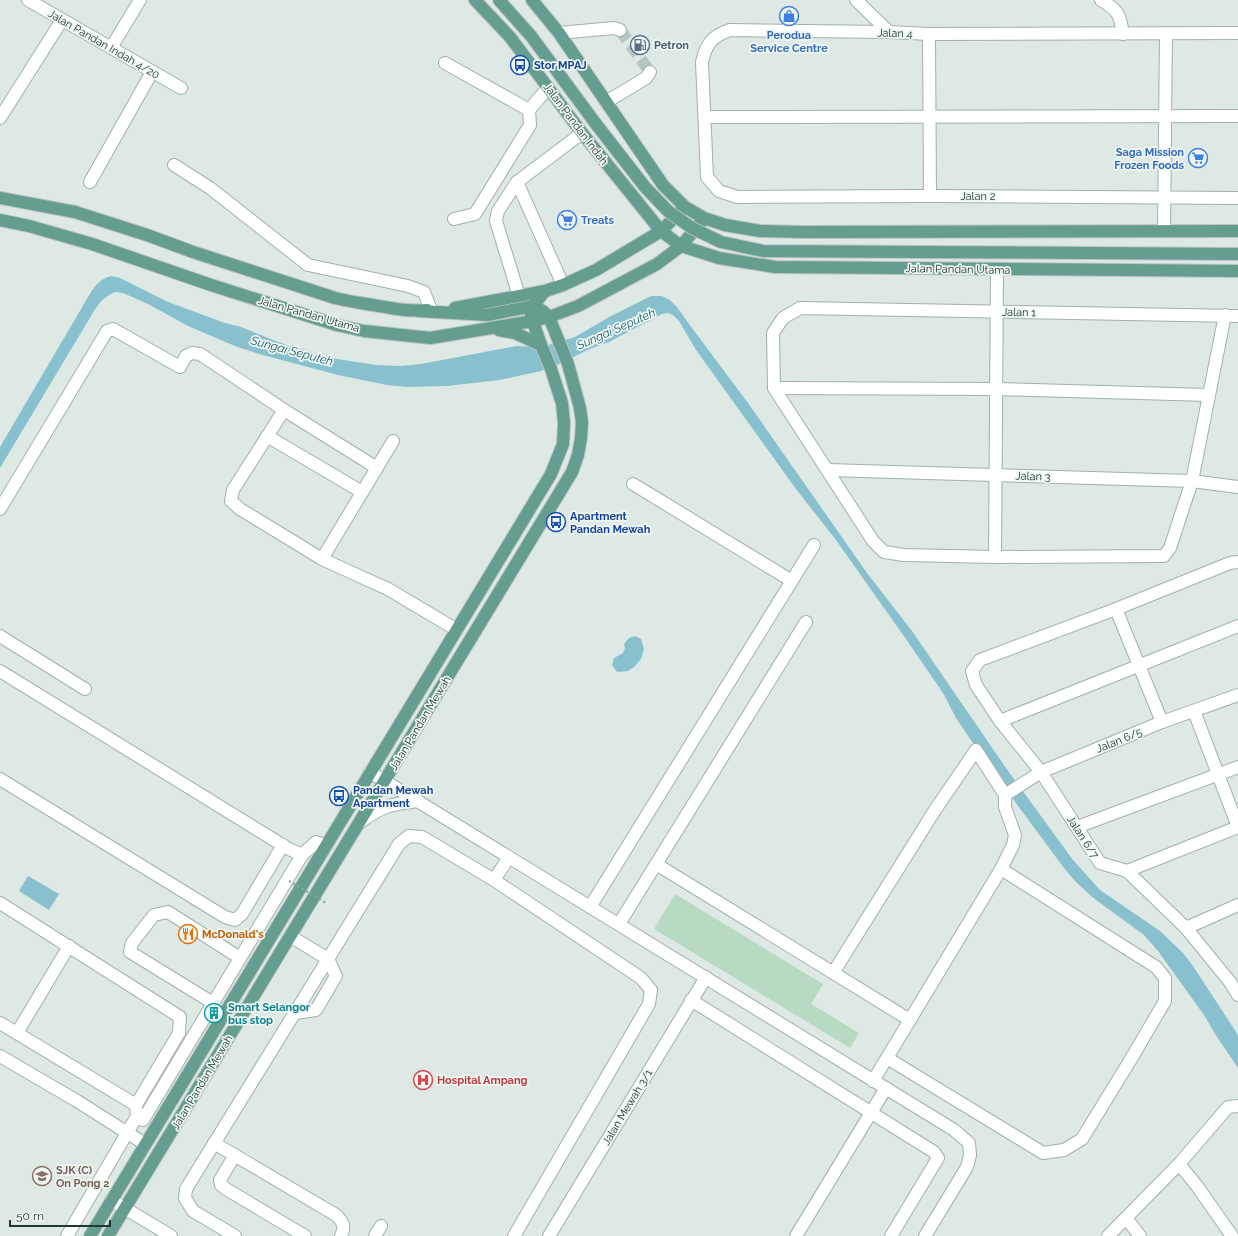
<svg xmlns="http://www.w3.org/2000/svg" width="1238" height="1236" font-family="Raleway,sans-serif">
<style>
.green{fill:#b8dac2}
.water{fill:#88c1cd}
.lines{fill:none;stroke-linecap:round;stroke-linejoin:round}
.minor-tunnel{stroke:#b8c6c1;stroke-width:12;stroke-dasharray:12 6;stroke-linecap:butt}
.minor-casing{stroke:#a1b0ac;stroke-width:14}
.major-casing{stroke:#bcc3c2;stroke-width:14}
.minor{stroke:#fff;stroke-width:12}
.major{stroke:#659d90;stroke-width:12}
.major-bridge-casing{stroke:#bcc3c2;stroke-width:14;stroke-linecap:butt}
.path-bridge{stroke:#80ac9f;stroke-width:2.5;stroke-dasharray:2 3;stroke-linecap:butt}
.major-bridge{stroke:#659d90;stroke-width:12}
.labels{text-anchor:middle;stroke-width:3.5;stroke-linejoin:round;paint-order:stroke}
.street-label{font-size:11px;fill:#203832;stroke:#eef6f2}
.shop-label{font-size:11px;font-weight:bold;fill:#366cbe;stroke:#eef6f2}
.service-label{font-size:11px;font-weight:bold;fill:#4e5e75;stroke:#eef6f2;text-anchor:start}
.transit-label{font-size:11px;font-weight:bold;fill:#164399;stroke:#eef6f2;text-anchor:start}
.food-label{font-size:11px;font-weight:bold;fill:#c56008;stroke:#eef6f2;text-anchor:start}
.culture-label{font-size:11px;font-weight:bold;fill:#0d838f;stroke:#eef6f2;text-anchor:start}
.health-label{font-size:11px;font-weight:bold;fill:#be3a42;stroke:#eef6f2;text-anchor:start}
.education-label{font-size:11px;font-weight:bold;fill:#785e54;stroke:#eef6f2;text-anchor:start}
.water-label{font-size:12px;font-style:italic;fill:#1e6171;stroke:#eef6f2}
</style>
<rect width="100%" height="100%" fill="#dee9e5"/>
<path class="green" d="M675,894L823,984L811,1004L859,1033L850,1048L654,929Z"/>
<g class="water">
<path d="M111,276L120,278L168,302L225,323L241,327L278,342L331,358L376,365L400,366L421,364L516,346L537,347L548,345L575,337L611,316L651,296H662L670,300L677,307L689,324L748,403L867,573L912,631L1006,768L1073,860L1100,890L1160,931L1183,953L1193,966L1238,1035V1068L1217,1037L1204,1015L1158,951L1144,935L1092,897L1075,881L1064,868L990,768L956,718L943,693L908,642L836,540L796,489L696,350L679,321L673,315L668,313L662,314L609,342L592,348L557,365L541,371L500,380L447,386L407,387L387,385L338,375L259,354L235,346L188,326L148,304L123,293L115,292L109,295L101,301L94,311L0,468V447L91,292C96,284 101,279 111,276Z"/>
<path d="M635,636L641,639L644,649L641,659L634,667L628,671L617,672L612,665L614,658L623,653L625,648L624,644L629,638Z"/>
<path d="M28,876L59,894L49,910L19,891Z"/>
</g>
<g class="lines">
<path class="minor-tunnel" d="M620,30L650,72"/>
<defs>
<g id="minor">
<path d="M28,0L181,88"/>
<path d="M856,0L889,32"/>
<path d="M1101,0C1118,10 1120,14 1123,34"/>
<path d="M559,33L614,28L620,30"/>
<path d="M1238,33L929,34L889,32L730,30C712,36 706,44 702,62L707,177L719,191L737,197L930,196L1238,198"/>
<path d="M929,34L930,196"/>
<path d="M111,48L140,0"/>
<path d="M445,63L529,110L548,88"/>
<path d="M606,102L646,78L650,72"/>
<path d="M705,117L1238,116"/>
<path d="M0,118L62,20"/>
<path d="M174,165L210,188L308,265L408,286L424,292L431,310"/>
<path d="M90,182L152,72"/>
<path d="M517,182L563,285"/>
<path d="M454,219L475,214L530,125L529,110"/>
<path d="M1164,231L1166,34"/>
<path d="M519,296L496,221L498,211L517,182L582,133"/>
<path d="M1225,315L1192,481L1170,548L1164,556L995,557L904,555L884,552L873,541L774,388L773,333L783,318L800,308L1238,316"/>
<path d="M774,388L996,389L1208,395"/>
<path d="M284,410L377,468"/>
<path d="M267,436L362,492"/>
<path d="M828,470L1192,481L1238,487"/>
<path d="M633,484L792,581"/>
<path d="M0,509L107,331L113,329L180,367L186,356L192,353L200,354L284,410L233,490L231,501L240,509L322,559L357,575L388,589L457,630"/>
<path d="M995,557L997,269"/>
<path d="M322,559L393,441"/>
<path d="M1238,562L1230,563L1116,609L980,660L972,671L976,685L1000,721L1041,772L1100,863L1127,871L1186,928L1230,982L1238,995"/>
<path d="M1116,609L1162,722"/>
<path d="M0,636L85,689"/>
<path d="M0,671L289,849L302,855L316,842L326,846"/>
<path d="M1194,711L1238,827"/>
<path d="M1000,721L1238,626"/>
<path d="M370,772L954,1130L969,1143L970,1155L967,1167L925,1236"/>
<path d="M0,779L225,917L235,920L242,914L283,845"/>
<path d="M1005,795L1041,772L1162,722L1238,695"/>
<path d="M359,823C382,806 391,804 418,801"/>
<path d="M1077,827L1238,767"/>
<path d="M656,864L910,1020"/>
<path d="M1127,871L1238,827"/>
<path d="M494,880L509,857"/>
<path d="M0,903L180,1017L179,1033L136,1105L137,1116L67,1236"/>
<path d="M590,907L814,545"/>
<path d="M619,924L806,622"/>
<path d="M1186,928L1238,905"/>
<path d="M290,936L328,959L336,976L316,1010L294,1013"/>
<path d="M833,973L935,810L976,750L1005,795V807L1015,835L1013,845L1001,869L873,1081"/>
<path d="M691,1000L934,1152L938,1158L891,1236"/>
<path d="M213,1003L130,952L132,943L154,915L168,912L240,958"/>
<path d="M0,1023L136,1105"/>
<path d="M17,1033L69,946"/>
<path d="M0,1056L77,1101L145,1144"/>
<path d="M887,1058L1043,1153L1064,1150L1082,1139L1131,1059L1165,1001V978L1156,967L1001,869"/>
<path d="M143,1120L302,855"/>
<path d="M214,1143L336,1215C344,1223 345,1226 341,1236"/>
<path d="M235,1155L220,1180L221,1185L226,1189L305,1236"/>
<path d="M1179,1164L1197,1186L1232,1236"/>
<path d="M111,1200L171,1236"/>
<path d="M1126,1218L1140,1236"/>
<path d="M235,1236L193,1211L185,1198L186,1189L399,844L409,836L422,837L494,880L641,978L651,990L649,1004L514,1236"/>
<path d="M375,1236L381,1226"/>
<path d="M549,1236L706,977"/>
<path d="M796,1236L886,1088"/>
<path d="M1108,1236L1179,1164L1228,1107L1238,1106"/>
</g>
<g id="major">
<path d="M475,0L510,37L582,133L661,231L681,246L719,258L775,267L1238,271"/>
<path d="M499,0L531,36L596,124"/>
<path d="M532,0L559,33L663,185L685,207L704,218L725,225L760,231L803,232L1238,231"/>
<path d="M0,198L75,212L147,235L193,252L335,298C347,301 360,303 373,305C390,308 409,312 427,310"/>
<path d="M0,220L29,226L92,244L211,285L337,325L364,331L430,338L533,321L549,317L578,306L657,264L681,246L702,221"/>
<path d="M920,252L1238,254"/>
<path d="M455,308L545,291L563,285L596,270L661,231L683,209"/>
<path d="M499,330L515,333L541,345"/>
<path d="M90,1236L551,474L563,444L564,423L562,403L551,369L541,345L531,316C532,306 539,298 545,291"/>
<path d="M108,1236L572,472L578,455L581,438L582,422L580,408L568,364L549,317L544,312L534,306L487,315L419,311"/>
</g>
</defs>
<use href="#minor" class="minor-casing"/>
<use href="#major" class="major-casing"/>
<use href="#minor" class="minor"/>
<use href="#major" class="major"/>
<defs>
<path id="major-bridge" d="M596,124L645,187L668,211L692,228L721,242L763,251L920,252"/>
</defs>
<use href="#major-bridge" class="major-bridge-casing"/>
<path class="path-bridge" d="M289,881L326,903"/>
<use href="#major-bridge" class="major-bridge"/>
</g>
<defs>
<symbol id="shop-ring" viewBox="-11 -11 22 22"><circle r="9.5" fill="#eef6f2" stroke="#3f7fe0" stroke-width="1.5"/><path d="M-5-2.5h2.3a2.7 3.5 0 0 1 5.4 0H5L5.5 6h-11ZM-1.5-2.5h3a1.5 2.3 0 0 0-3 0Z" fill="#3f7fe0"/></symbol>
<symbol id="fuel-ring" viewBox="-11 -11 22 22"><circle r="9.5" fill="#eef6f2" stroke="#5c6f8a" stroke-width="1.5"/><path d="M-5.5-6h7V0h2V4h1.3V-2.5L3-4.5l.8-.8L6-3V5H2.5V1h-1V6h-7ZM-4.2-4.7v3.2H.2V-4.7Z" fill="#5c6f8a"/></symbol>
<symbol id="bus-ring" viewBox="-11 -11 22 22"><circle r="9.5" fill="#eef6f2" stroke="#1a4fb4" stroke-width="1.5"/><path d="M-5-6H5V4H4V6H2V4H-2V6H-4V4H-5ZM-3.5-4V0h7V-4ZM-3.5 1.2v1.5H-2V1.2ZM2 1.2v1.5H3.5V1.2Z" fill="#1a4fb4"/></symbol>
<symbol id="supermarket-ring" viewBox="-11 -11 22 22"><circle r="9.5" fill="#eef6f2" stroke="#3f7fe0" stroke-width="1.5"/><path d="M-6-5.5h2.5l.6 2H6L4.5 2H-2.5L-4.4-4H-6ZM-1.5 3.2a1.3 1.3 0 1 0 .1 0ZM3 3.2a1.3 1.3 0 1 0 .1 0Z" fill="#3f7fe0"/></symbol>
<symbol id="restaurant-ring" viewBox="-11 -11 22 22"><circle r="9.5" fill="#eef6f2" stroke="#e8710a" stroke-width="1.5"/><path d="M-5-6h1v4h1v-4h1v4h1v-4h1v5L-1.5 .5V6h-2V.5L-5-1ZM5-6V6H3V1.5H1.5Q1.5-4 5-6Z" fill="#e8710a"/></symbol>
<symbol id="building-ring" viewBox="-11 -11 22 22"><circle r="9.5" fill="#eef6f2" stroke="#0f9aa8" stroke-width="1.5"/><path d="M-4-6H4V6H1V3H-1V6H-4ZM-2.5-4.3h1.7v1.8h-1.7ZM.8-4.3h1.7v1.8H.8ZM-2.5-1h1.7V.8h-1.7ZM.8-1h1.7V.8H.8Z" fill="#0f9aa8"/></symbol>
<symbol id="hospital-ring" viewBox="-11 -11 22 22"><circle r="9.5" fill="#eef6f2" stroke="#e0444e" stroke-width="1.5"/><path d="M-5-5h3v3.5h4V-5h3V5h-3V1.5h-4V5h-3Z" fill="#e0444e"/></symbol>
<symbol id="school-ring" viewBox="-11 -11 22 22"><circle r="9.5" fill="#eef6f2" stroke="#8d6e63" stroke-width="1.5"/><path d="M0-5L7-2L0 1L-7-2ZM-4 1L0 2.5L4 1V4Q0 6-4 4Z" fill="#8d6e63"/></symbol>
</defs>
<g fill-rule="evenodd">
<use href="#shop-ring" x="778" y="5" width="22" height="22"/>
<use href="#fuel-ring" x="629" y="34" width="22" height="22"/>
<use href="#bus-ring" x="509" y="54" width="22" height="22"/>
<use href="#supermarket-ring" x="1187" y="147" width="22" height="22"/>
<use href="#supermarket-ring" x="556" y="209" width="22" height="22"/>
<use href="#bus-ring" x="545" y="511" width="22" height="22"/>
<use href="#bus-ring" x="328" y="785" width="22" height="22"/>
<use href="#restaurant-ring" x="177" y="923" width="22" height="22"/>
<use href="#building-ring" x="203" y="1002" width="22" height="22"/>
<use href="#hospital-ring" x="412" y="1069" width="22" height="22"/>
<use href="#school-ring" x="31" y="1165" width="22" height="22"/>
</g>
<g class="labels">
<g class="street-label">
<text transform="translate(895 33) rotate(2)" y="4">Jalan 4</text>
<text transform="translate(104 44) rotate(30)" y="4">Jalan Pandan Indah 4/20</text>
<text transform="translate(576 124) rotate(53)" y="4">Jalan Pandan Indah</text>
<text x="978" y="200">Jalan 2</text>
<text transform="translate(958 269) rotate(1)" y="4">Jalan Pandan Utama</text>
<text transform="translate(1019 312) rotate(1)" y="4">Jalan 1</text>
<text transform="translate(309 314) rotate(16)" y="4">Jalan Pandan Utama</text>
<text transform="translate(1033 476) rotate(2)" y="4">Jalan 3</text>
<text transform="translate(420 723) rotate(-59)" y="4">Jalan Pandan Mewah</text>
<text transform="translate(1119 740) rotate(-22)" y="4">Jalan 6/5</text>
<text transform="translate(1083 837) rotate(57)" y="4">Jalan 6/7</text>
<text transform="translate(202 1082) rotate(-59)" y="4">Jalan Pandan Mewah</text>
<text transform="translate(627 1107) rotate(-59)" y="4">Jalan Mewah 3/1</text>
</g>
<g class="shop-label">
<text x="789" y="39">Perodua<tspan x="789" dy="13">Service Centre</tspan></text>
<text x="1184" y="156" text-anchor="end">Saga Mission<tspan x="1184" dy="13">Frozen Foods</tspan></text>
<text x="581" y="224" text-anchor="start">Treats</text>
</g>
<g class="service-label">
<text x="654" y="49">Petron</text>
</g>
<g class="transit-label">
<text x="534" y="69">Stor MPAJ</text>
<text x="570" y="520">Apartment<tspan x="570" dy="13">Pandan Mewah</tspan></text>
<text x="353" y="794">Pandan Mewah<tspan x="353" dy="13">Apartment</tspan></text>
</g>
<g class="food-label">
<text x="202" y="938">McDonald's</text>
</g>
<g class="culture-label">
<text x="228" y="1011">Smart Selangor<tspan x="228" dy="13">bus stop</tspan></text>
</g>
<g class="health-label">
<text x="437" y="1084">Hospital Ampang</text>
</g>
<g class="education-label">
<text x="56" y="1174">SJK (C)<tspan x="56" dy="13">On Pong 2</tspan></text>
</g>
<g class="water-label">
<text transform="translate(616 329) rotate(-24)" y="4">Sungai Seputeh</text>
<text transform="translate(292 351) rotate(15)" y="4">Sungai Seputeh</text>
</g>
</g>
<path d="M10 1220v6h100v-6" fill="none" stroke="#203832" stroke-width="2"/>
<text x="16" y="1220" font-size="12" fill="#203832" stroke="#eef6f2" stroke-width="3" paint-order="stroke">50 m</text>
</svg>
